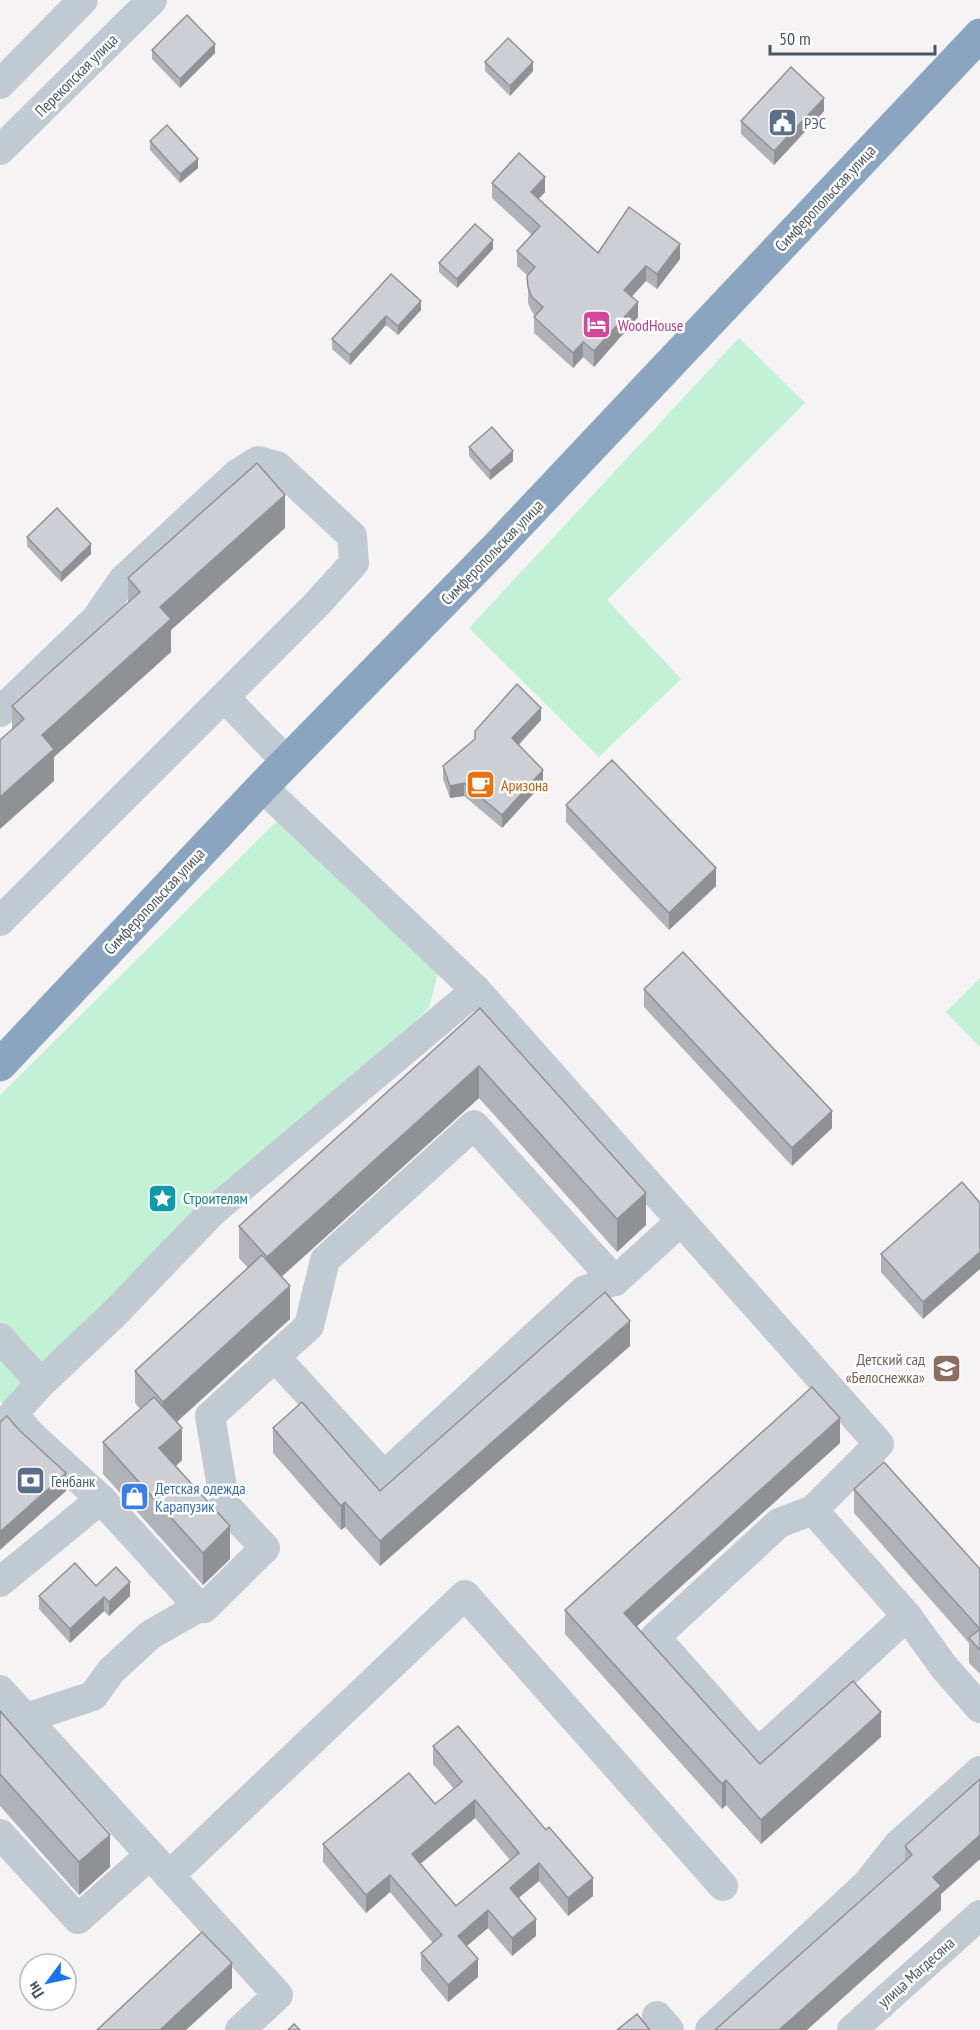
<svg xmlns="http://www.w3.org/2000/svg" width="980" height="2030" font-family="'PT Sans Narrow',sans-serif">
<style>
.green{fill:#c3f1d5}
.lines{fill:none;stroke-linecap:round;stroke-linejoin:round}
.minor{stroke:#c1cad2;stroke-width:30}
.highway{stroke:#8ba5c1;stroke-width:33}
.wall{fill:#b0b2b7;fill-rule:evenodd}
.shaded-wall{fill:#909195}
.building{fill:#cdcfd5;stroke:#909195;stroke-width:1.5;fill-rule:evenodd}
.labels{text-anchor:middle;stroke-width:5;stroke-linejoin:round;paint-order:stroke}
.street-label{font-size:16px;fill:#4a5661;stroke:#fff}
.service-label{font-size:16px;fill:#4e5e75;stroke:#fff;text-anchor:start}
.hotel-label{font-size:16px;fill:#b23c85;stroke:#fff;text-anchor:start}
.food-label{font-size:16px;fill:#c56008;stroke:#fff;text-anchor:start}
.culture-label{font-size:16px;fill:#0d838f;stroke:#fff;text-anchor:start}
.education-label{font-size:16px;fill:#785e54;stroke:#fff;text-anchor:end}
.shop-label{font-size:16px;fill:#366cbe;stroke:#fff;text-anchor:start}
</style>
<rect width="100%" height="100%" fill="#f5f3f3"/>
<g class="green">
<path d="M739,338L805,403L607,600L681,679L599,757L469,628Z"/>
<path d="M278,820L439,969L429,1008L4,1405L0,1401V1095Z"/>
<path d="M980,978V1047L946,1012Z"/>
</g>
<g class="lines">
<g class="minor">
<path d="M0,84L83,0"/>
<path d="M0,150L152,0"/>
<path d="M224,697L287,762"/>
<path d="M0,712L96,619L123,580L236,475L258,461L277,466L352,536L354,563L316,605L0,921"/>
<path d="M262,787L476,990L879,1444L813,1510L779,1523L655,1637L758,1753L907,1616"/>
<path d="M476,990L212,1212L115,1313L41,1383L13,1414L31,1435L101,1499L199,1607L204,1608L265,1548L225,1505L210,1416L309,1326L325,1260L474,1125L615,1281L681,1221"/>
<path d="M0,1338L41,1383"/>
<path d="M275,1357L384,1476L585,1290L615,1281"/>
<path d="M813,1510L907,1616L944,1667L980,1708"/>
<path d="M0,1582L101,1499"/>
<path d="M0,1690L278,1995L240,2030"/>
<path d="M26,1718L93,1696L111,1671L150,1635L199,1607"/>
<path d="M0,1834L78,1919L150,1855"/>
<path d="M169,1876L465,1595L723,1886"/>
<path d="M657,2016L669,2030"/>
<path d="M710,2030L867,1884L898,1845L980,1771"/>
<path d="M852,2030L980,1915"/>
</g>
<path class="highway" d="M0,1065L262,787L496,548L980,35"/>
</g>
<g class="wall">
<path d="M152,50L215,53L180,88L152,59Z"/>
<path d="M485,62L533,71L510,96L485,71Z"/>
<path d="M824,111L774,165L741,134V121Z"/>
<path d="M150,141L198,168L180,183L150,150Z"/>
<path d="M492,183L545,192L538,199L598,253L680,259L657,289L646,281L632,296L638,317L594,367L583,357L573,368L534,333V317L535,316L532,312L528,303V276L517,266V251L532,235L492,198Z"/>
<path d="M493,249L457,288L439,272V263Z"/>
<path d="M391,274L421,310L398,335L386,325L350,365L332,349V339Z"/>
<path d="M469,447L513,461L490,480L469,456Z"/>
<path d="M285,528L171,630V652L54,757V781L12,729V706L128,603V578Z"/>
<path d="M27,537L91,554L61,582L27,546Z"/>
<path d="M541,720L519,745L543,783L502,828L464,796L450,798L443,779V766L475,739V731Z"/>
<path d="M566,805L716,886L669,930L566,822Z"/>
<path d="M644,989L832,1128L792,1166L644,1007Z"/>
<path d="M480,1008L646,1225L617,1252L479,1098L281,1276L290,1319L177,1422L182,1460L176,1466L230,1559L203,1585L103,1474V1442L140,1409L135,1403V1371L248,1268L239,1258V1226Z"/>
<path d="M980,1203L923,1319L881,1272V1254Z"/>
<path d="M630,1346L380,1566L345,1527L341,1530L273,1453V1428L380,1491Z"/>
<path d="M840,1443L637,1626L760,1764L881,1737L761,1844L726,1805L722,1809L565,1634V1610Z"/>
<path d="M854,1489L980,1569V1674L969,1663V1643L854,1513Z"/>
<path d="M96,1586L130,1596L109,1616L104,1611L70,1643L39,1609V1596Z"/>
<path d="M0,1711L110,1867L79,1895L0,1806Z"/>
<path d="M433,1746L593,1896L568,1916L539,1881L518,1898L536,1936L512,1956L488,1928L467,1946L478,1977L448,2002L421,1970V1953L433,1943L390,1892L366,1913L323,1862V1844L435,1804L454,1789L433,1764ZM475,1818L510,1860L456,1906L420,1864Z"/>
<path d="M980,1779V1859L941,1894V1910L905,1861V1846Z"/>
</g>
<g class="shaded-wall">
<path d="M215,44V53L180,88V79Z"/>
<path d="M533,62V71L510,96V86Z"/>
<path d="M824,98V111L774,165V151Z"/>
<path d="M198,159V168L180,183V174Z"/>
<path d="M545,177V192L531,207V192Z"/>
<path d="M493,240V249L457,288V279Z"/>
<path d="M680,244V259L657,289V274Z"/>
<path d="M646,266V281L624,305V290Z"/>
<path d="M421,301V310L398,335V326Z"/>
<path d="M638,302V317L594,367V351Z"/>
<path d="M386,316V325L350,365V355Z"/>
<path d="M583,342V357L573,368V353Z"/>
<path d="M513,451V461L490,480V471Z"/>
<path d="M285,495V528L171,630V652L54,757V781L0,829V797L42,735L160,607Z"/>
<path d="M91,544V554L61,582V573Z"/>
<path d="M541,708V720L512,751V738Z"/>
<path d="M543,770V783L502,828V815Z"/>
<path d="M464,783V796L450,798V786Z"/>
<path d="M716,868V886L669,930V913Z"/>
<path d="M479,1066V1098L267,1290V1257Z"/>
<path d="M832,1111V1128L792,1166V1148Z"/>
<path d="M646,1193V1225L617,1252V1219Z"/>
<path d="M980,1252V1269L923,1319V1302Z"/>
<path d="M290,1286V1319L163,1434V1402Z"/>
<path d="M630,1321V1346L380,1566V1541Z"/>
<path d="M840,1418V1443L624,1638V1613Z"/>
<path d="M182,1428V1460L159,1481V1448Z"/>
<path d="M66,1473V1491L0,1550V1532Z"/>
<path d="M345,1502V1527L341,1530V1506Z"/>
<path d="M230,1526V1559L203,1585V1553Z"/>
<path d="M130,1582V1596L109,1616V1602Z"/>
<path d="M104,1597V1611L70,1643V1629Z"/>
<path d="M881,1712V1737L761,1844V1820Z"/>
<path d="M726,1780V1805L722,1809V1784Z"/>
<path d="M475,1800V1818L412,1871V1854Z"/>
<path d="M110,1835V1867L79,1895V1862Z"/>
<path d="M980,1835V1859L941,1894V1910L807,2030H779L933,1877Z"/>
<path d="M539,1863V1881L510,1905V1888Z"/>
<path d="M390,1875V1892L366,1913V1895Z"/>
<path d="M593,1878V1896L568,1916V1898Z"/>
<path d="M488,1910V1928L458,1953V1936Z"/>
<path d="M536,1919V1936L512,1956V1938Z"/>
<path d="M478,1959V1977L448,2002V1985Z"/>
<path d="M232,1963V1988L186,2030H160Z"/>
</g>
<g class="building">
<path d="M187,15L215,44L180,79L152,50Z"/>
<path d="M508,38L533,62L510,86L485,62Z"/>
<path d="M791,67L824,98L774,151L741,121Z"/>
<path d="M167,125L198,159L180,174L150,141Z"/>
<path d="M519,153L545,177L531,192L598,253L629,207L680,244L657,274L646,266L624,290L638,302L594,351L583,342L573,353L534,317L543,307L532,297L528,287L527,276L535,267L517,251L540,226L492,183Z"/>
<path d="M475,224L493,240L457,279L439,263Z"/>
<path d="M391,274L421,301L398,326L386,316L350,355L332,339Z"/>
<path d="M492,427L513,451L490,471L469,447Z"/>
<path d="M257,463L285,495L160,607L171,619L42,735L54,749L0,797V740L24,719L12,706L140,592L128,578Z"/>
<path d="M57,508L91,544L61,573L27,537Z"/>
<path d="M517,684L541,708L512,738L543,770L502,815L464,783L450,786L443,766L475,739V731Z"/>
<path d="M612,760L716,868L669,913L566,805Z"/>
<path d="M683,952L832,1111L792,1148L644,989Z"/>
<path d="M480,1008L646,1193L617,1219L479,1066L267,1257L239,1226Z"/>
<path d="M962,1182L980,1203V1252L923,1302L881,1254Z"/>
<path d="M262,1255L290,1286L163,1402L135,1371Z"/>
<path d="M605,1292L630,1321L380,1541L345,1502L341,1506L273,1428L302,1402L380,1491Z"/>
<path d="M812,1387L840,1418L624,1613L760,1764L853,1681L881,1712L761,1820L726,1780L722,1784L565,1610Z"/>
<path d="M154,1397L182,1428L159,1448L230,1526L203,1553L103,1442Z"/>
<path d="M7,1416L19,1430L66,1473L0,1532V1422Z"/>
<path d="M884,1462L980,1569V1650L969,1638L980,1629L854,1489Z"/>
<path d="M75,1563L96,1586L116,1567L130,1582L109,1602L104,1597L70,1629L39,1596Z"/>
<path d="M0,1711L110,1835L79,1862L0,1774Z"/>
<path d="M458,1726L546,1830L549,1827L593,1878L568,1898L539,1863L510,1888L536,1919L512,1938L488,1910L458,1936L478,1959L448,1985L421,1953L442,1935L390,1875L366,1895L323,1844L409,1773L435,1804L462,1782L433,1746ZM475,1800L519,1853L456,1906L412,1854Z"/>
<path d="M980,1779V1835L933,1877L941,1886L779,2030H715L912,1855L905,1846Z"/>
<path d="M202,1932L232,1963L160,2030H97Z"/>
<path d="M637,2014L650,2030H617Z"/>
<path d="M294,2024L300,2030H288Z"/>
</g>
<defs>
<symbol id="civic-square" viewBox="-11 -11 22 22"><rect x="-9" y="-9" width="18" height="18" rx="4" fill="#5c6f8a" stroke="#fff"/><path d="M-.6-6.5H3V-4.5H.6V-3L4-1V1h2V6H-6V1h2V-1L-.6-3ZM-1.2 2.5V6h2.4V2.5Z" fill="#fff"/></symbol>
<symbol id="hotel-square" viewBox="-11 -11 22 22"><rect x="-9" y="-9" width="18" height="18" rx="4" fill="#d1479c" stroke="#fff"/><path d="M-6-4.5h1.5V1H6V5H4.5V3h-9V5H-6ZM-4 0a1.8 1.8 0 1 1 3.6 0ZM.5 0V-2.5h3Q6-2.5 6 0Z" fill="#fff"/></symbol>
<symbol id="cafe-square" viewBox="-11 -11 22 22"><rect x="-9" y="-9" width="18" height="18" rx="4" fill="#e8710a" stroke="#fff"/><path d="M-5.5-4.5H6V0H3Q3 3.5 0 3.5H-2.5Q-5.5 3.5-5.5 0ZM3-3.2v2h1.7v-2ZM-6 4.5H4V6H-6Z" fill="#fff"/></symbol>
<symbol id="sight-square" viewBox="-11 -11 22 22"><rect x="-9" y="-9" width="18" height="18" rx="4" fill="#0f9aa8" stroke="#fff"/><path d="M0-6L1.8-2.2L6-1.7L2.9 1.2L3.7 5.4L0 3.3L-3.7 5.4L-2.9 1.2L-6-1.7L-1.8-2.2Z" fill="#fff"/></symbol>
<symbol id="school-square" viewBox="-11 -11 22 22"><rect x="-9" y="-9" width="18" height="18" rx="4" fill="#8d6e63" stroke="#fff"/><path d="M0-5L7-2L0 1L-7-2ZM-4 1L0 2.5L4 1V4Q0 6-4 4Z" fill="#fff"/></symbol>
<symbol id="bank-square" viewBox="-11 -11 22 22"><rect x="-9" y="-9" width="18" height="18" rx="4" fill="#5c6f8a" stroke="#fff"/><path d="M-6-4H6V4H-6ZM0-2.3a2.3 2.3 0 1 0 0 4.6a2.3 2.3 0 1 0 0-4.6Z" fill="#fff"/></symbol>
<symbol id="shop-square" viewBox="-11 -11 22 22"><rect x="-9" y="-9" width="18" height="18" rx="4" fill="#3f7fe0" stroke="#fff"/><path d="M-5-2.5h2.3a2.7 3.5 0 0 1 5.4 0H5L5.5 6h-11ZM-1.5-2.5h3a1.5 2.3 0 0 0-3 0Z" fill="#fff"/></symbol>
</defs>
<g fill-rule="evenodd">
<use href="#civic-square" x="766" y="106" width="33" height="33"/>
<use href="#hotel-square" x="580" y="308" width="33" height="33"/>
<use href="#cafe-square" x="464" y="768" width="33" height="33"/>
<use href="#sight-square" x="146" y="1182" width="33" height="33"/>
<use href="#school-square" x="930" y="1352" width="33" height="33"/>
<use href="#bank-square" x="14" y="1464" width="33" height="33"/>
<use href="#shop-square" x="118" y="1480" width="33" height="33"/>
</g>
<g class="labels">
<g class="street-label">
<text transform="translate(76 75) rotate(-45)" y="6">Перекопская улица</text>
<text transform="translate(825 198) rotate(-47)" y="6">Симферопольская улица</text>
<text transform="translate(492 552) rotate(-46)" y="6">Симферопольская улица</text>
<text transform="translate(154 901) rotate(-47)" y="6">Симферопольская улица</text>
<text transform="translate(916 1972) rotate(-42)" y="6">улица Магдесяна</text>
</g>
<g class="service-label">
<text x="804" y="129">РЭС</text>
<text x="51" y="1487">Генбанк</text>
</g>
<g class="hotel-label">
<text x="618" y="331">WoodHouse</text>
</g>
<g class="food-label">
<text x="501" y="791">Аризона</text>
</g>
<g class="culture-label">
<text x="183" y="1204">Строителям</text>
</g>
<g class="education-label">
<text x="925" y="1365">Детский сад<tspan x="925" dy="18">«Белоснежка»</tspan></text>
</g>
<g class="shop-label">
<text x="155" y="1494">Детская одежда<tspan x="155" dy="18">Карапузик</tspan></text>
</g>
</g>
<g transform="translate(48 1982) rotate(237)"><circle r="28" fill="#ffffff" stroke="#b7bbc0" stroke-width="1.5"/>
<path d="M0-4.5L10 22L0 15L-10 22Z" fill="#1a73e8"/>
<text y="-9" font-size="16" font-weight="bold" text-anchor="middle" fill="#4a5661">Пн</text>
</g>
<path d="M770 45v9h165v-9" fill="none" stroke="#4a5661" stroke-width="3"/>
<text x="779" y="45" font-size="18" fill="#4a5661" stroke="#ffffff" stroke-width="4.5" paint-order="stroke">50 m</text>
</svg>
